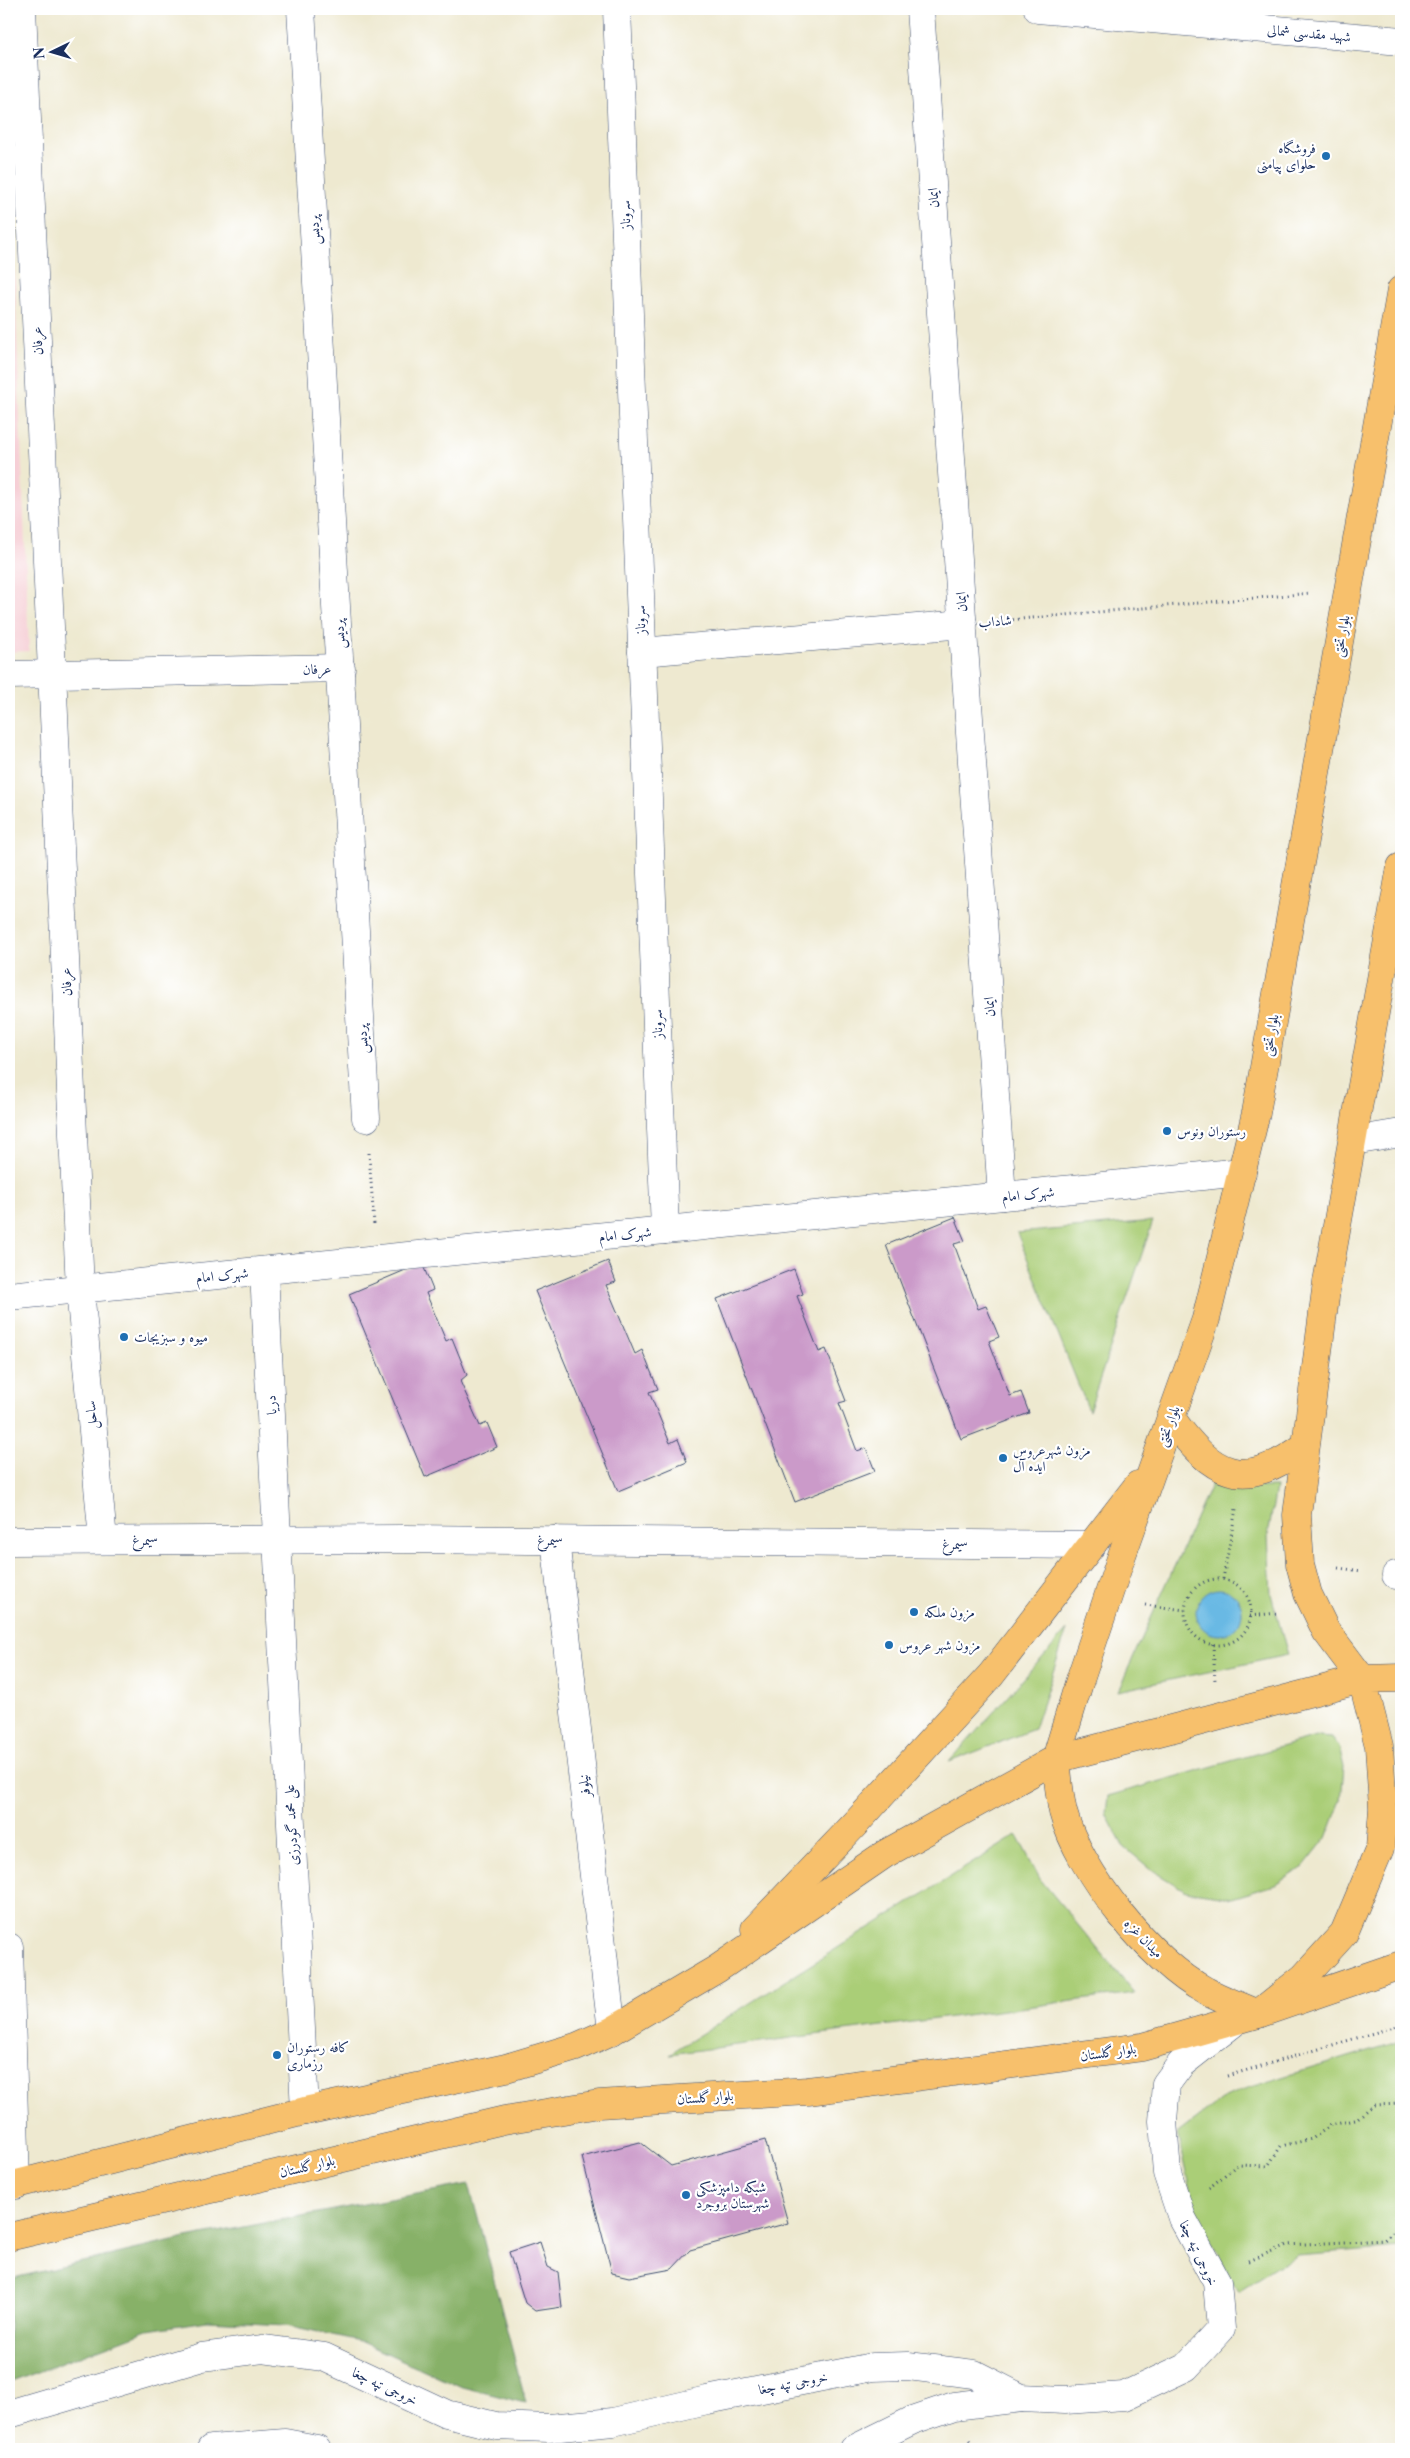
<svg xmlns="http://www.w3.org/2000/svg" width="1410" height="2458" font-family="'Libre Caslon Text',Amiri,serif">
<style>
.built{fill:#f6cfd6}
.green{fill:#aace77;stroke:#627e6a}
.forest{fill:#87b168;stroke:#517063}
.water{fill:#69b9e4;stroke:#4274a1}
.building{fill:#cb9ac9}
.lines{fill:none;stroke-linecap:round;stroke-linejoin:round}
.minor-casing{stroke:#3b4b6f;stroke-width:29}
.major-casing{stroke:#3b4b6f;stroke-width:29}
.path{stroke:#3b4b6f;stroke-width:3;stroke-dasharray:1 4;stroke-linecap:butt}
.minor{stroke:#fff;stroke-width:28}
.major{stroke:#f7c06c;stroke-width:28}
.poi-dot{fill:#1f6fb2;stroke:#fff;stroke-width:2}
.labels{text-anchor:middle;stroke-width:4.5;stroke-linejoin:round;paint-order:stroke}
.street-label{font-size:14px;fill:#1b2f5e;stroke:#fff}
.poi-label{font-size:14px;fill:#1b2f5e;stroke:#fff;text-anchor:start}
</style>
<rect width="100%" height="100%" fill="#fff"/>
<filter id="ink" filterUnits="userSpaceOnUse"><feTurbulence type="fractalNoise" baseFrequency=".02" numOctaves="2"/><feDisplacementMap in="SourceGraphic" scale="10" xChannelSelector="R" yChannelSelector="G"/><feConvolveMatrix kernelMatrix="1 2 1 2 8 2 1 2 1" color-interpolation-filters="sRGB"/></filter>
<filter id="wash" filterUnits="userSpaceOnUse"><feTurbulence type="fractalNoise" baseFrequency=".0096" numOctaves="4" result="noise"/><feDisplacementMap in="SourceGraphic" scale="20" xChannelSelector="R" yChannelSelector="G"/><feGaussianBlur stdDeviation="1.12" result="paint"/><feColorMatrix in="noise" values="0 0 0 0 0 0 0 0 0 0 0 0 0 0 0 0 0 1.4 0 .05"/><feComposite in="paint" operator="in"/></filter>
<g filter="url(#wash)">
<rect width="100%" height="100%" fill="#eee9d0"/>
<path class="built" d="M9,126L29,651L9,652Z"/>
<g class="green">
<path d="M1153,1221L1089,1411L1017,1233Z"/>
<path d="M1216,1474L1241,1487H1276L1268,1536L1271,1594L1288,1655L1118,1691Z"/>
<path d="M1067,1630L1034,1729L949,1762Z"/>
<path d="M1319,1736L1332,1737L1339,1747L1344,1767L1341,1800L1327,1837L1303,1867L1275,1885L1232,1898L1186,1891L1153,1871L1123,1846L1106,1814L1108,1796Z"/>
<path d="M1017,1835L1040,1879L1134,1993L669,2054Z"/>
<path d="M1401,2041V2247L1296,2255L1238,2292L1196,2213L1178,2133L1221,2100L1247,2088Z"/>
</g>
<path class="forest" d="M469,2184L526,2403L462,2387L360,2341L286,2325L206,2321L148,2330L9,2383V2279L181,2239Z"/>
<circle class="water" cx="1219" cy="1612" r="23"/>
<g id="blocks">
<g class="building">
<path d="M955,1217L965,1241L954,1244L978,1309L986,1306L999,1337L989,1341L1010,1396L1021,1392L1029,1413L961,1439L886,1245Z"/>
<path d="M608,1261L616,1282L606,1285L635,1354L642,1350L658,1389L649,1392L670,1443L678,1439L687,1462L618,1491L535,1291Z"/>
<path d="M422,1263L433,1290L426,1293L446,1341L452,1338L467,1375L460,1381L480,1426L487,1423L497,1447L425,1477L349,1294Z"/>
<path d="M794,1269L803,1294L797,1296L819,1352L826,1349L846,1401L839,1403L857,1451L866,1448L875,1471L795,1502L717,1299Z"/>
<path d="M765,2140L788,2223L690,2250L672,2269L629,2277L612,2273L582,2157L640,2142L671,2166Z"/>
<path d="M540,2242L548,2267L558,2272L562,2307L535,2311L525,2303L509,2252Z"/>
</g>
</g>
</g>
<g filter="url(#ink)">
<use href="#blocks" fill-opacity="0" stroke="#3b4b6f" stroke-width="1"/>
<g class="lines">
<defs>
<g id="minor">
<path d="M22,9L80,1289L103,1540"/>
<path d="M301,9L366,1118"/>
<path d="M617,9L665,1230"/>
<path d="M920,9L1002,1196"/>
<path d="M1038,9L1401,41"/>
<path d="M642,652L963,624"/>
<path d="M9,675L341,668"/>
<path d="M1353,1141L1401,1133"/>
<path d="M264,1271L305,2111"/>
<path d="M9,1296L1242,1172"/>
<path d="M555,1540L612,2031"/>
<path d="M9,1541L404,1539L1092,1545"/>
<path d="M1396,1575H1401"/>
<path d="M9,1947L16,2185"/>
<path d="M9,2414L202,2357L263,2349L324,2357L446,2414L496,2426L549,2428L613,2422L707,2400L872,2367L908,2366L974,2374L1021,2398L1065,2400L1124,2396L1186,2367L1221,2329L1217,2282L1182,2218L1167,2173L1163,2121L1166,2084L1181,2064L1237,2020"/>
<path d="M211,2449L285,2443L317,2449"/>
<path d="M854,2449L913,2420L954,2406L1021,2398"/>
</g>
<g id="major">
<path d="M1401,867L1327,1282L1297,1515L1300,1564L1308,1594L1326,1631L1362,1679L1379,1746L1383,1808L1380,1848L1344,1933L1304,1977L1258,2014C1241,2006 1222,2000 1206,1991C1151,1962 1079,1872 1063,1812C1059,1795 1058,1776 1056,1759L1362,1679L1401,1678"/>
<path d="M1171,1418C1213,1476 1242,1492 1305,1446"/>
<path d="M755,1929L856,1823L991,1675L1138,1485"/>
<path d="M9,2186L305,2111L506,2068L576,2047L612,2031L717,1969L885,1854L1056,1759L1079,1683L1122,1555L1206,1319L1256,1113L1401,290"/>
<path d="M9,2237L504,2120L599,2104L808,2091L1142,2047L1258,2014L1401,1965"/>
</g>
</defs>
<use href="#minor" class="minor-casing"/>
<use href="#major" class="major-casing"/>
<g class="path">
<path d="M998,621L1311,593"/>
<path d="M369,1153L374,1224"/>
<path d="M1338,1568L1362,1571"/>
<path d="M1223,1579L1236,1509"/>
<circle cx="1218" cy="1612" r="33"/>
<path d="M1145,1605L1185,1610"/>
<path d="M1250,1616L1277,1613"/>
<path d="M1213,1644L1215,1681"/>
<path d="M1227,2076L1401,2025"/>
<path d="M1209,2188L1237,2165L1268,2166L1281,2146L1312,2139L1331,2125L1355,2120L1374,2105L1401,2104"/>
<path d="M1248,2261L1287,2245L1384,2240L1401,2226"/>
<path d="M970,2440L977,2449"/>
</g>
<use href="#minor" class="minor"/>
<use href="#major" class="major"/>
</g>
</g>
<g class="poi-dot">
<circle cx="1326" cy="156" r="5"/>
<circle cx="1167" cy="1131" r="5"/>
<circle cx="124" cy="1337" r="5"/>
<circle cx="1003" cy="1458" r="5"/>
<circle cx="914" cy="1612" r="5"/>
<circle cx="889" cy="1645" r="5"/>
<circle cx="277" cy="2055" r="5"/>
<circle cx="686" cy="2195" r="5"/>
</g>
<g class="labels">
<g class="street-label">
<text transform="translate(1309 33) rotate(5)" y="5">شهید مقدسی شمالی</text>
<text transform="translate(933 198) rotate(-94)" y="5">ایمان</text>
<text transform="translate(625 215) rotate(-92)" y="5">سروناز</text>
<text transform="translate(314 230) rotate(-93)" y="5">پردیس</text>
<text transform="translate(37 341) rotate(-93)" y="5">عرفان</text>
<text transform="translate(961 602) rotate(-94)" y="5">ایمان</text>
<text transform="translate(640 620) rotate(-92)" y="5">سروناز</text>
<text transform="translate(995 621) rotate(-5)" y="5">شاداب</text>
<text transform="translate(339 634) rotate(-93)" y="5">پردیس</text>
<text transform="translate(1341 636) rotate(-80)" y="5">بلوار تختی</text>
<text transform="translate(317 669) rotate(-1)" y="5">عرفان</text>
<text transform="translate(66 982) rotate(-93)" y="5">عرفان</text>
<text transform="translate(989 1007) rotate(-94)" y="5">ایمان</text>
<text transform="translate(657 1024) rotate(-92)" y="5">سروناز</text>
<text transform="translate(1270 1035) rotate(-80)" y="5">بلوار تختی</text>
<text transform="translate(362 1039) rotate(-93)" y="5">پردیس</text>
<text transform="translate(1028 1194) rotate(-6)" y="5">شهرک امام</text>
<text transform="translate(625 1234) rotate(-6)" y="5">شهرک امام</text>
<text transform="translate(222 1275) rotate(-6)" y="5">شهرک امام</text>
<text transform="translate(271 1405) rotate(-93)" y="5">دریا</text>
<text transform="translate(91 1415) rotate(-95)" y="5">ساحل</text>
<text transform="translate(1168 1426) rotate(-70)" y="5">بلوار تختی</text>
<text x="145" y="1545">سیمرغ</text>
<text transform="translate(550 1540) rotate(1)" y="5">سیمرغ</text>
<text transform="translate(955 1544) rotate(1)" y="5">سیمرغ</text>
<text transform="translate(584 1786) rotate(-97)" y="5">نیلوفر</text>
<text transform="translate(291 1825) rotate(-93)" y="5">علی محمد گودرزی</text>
<text transform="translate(1144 1938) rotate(46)" y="5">میدان غزه</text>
<text transform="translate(1108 2052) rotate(-8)" y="5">بلوار گلستان</text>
<text transform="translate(705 2097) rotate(-4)" y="5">بلوار گلستان</text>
<text transform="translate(307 2166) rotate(-13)" y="5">بلوار گلستان</text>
<text transform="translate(1199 2253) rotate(64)" y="5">خروجی تپه چغا</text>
<text transform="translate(793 2383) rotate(-11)" y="5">خروجی تپه چغا</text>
<text transform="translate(385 2386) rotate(25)" y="5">خروجی تپه چغا</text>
</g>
<g class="poi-label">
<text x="1316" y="153" text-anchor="end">فروشگاه<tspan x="1316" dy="16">حلوای پیامنی</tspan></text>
<text x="1177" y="1136">رستوران ونوس</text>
<text x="134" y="1342">میوه و سبزیجات</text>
<text x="1013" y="1455">مزون شهرعروس<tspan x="1013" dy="16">ایده آل</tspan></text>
<text x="924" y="1617">مزون ملکه</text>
<text x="899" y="1650">مزون شهر عروس</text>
<text x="287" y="2052">کافه رستوران<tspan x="287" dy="16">رزماری</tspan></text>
<text x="696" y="2192">شبکه دامپزشکی<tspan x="696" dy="16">شهرستان بروجرد</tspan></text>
</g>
</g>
<rect width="1410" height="2458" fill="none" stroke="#fff" stroke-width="30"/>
<g transform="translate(52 52) rotate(265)" stroke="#ffffff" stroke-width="4" paint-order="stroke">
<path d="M0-4L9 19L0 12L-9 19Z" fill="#1b2f5e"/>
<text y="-8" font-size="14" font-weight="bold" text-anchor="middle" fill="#1b2f5e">N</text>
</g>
</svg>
